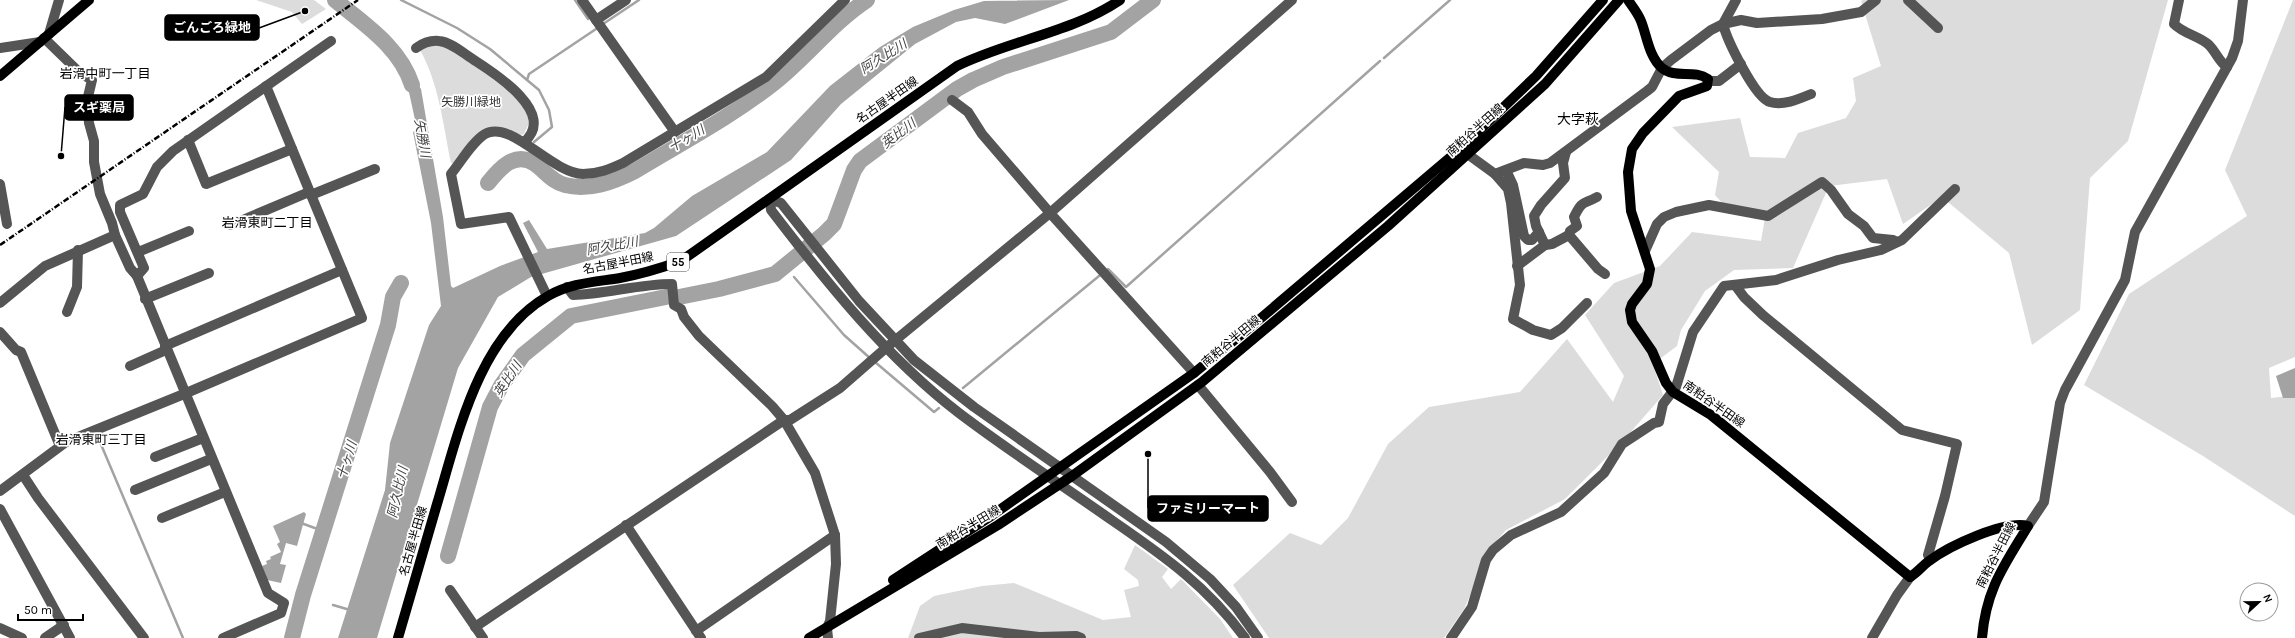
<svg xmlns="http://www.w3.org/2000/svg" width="2295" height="638" font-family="Karla,'Noto Sans JP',sans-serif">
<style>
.green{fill:#dcdcdc}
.water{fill:#a3a3a3}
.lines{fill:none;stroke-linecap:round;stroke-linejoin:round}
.stream{stroke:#a3a3a3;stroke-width:2.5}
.river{stroke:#a3a3a3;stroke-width:16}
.minor{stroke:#555;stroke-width:10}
.major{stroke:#000;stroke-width:10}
.rail{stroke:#000;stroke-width:2.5;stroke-dasharray:6 2 1 2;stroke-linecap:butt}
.labels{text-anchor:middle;stroke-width:3.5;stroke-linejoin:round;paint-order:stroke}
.shield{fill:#fff;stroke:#4c4c4c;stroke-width:1}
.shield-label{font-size:11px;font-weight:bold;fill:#000}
.street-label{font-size:12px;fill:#000;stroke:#fff}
.park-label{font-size:12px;fill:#333;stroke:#fff}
.water-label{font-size:13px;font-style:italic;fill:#444;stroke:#fff}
.neighbourhood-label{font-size:13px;fill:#000;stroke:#fff}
.quarter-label{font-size:14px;fill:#000;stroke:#fff}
.leader{fill:none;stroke:#000;stroke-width:1.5}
.callout-dot{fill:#000;stroke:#fff;stroke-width:1.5}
.callout{fill:#000;stroke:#000;stroke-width:1.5}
.callout-label{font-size:13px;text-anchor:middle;font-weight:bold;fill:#fff}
</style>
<rect width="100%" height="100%" fill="#fff"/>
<g class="green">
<path d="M256,0H314L326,9L302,24L292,12Z"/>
<path d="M1863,0H2168L2128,141L2090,178L2080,310L2032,345L2009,253L1942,197L1903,224L1887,179L1829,186L1793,268L1734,270L1705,291L1681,330L1677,346L1653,364L1663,395L1622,442L1565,499L1506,530L1492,546L1464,609L1444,638H1269L1233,585L1290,533L1321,545L1348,518L1388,444L1429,407L1520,392L1567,339L1613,402L1624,376L1585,315L1614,283L1660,266L1692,232L1761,241L1766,212L1724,205L1715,195L1719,172L1672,127L1740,118L1750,157L1785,158L1798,133L1846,118L1856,101L1853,78L1881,66L1861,1Z"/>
<path d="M2293,0H2295V357L2269,368L2271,398L2295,395V516L2203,456L2084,385L2129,294L2247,216L2225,170Z"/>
<path d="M424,45H447L514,95L527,112L529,123L524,134L521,135L491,128L454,164L451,163C443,124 439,83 419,48Z"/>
<path d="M1135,545L1168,569L1162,577L1171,589L1181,579L1220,619L1233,638H908L920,606L934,596L982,586L1014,583L1103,620L1131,617L1124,590L1139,586L1138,580L1124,569Z"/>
</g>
<g class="water">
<path d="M1069,0L1005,24L975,18L956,22L915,44L841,104L791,160L676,236L531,277L498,297L458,368L377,638H338L385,490L390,443L429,325L441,306L431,223L413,132L417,129L402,60L421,89L443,217L451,286L453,288L500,266L538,252L523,223L529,220L547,249L645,233L654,228L692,196L767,152L830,86L880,47L913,27L954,10L984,1Z"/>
<path d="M2295,368V398H2283L2276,376Z"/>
<path d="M304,512L306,514L297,546L286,543L280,564L286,565L281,583L267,580L262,566L267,564L266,561L271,559L270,557L281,552L277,544L280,542L273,526Z"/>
</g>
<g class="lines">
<g class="stream">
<path d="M401,0L457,28L490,49L539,90L549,110L552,127L534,142"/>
<path d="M575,0L588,19"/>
<path d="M603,24L639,0"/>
<path d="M1384,58L1450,0"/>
<path d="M527,80L529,74L599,27"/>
<path d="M1108,269L1126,287L1380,61"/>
<path d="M794,277L844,335L871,359"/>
<path d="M875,362L934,412L939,408"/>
<path d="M963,388L1099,276"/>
<path d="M97,435L183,638"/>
<path d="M301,523L323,531"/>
<path d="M333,605L350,610"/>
</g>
<g class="river">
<path d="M335,0C364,24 400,47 412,85"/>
<path d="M488,183C499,169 515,150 535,164C545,171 552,182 565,185C589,191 613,182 635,171C681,143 731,117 774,83C807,57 832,23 867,0"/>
<path d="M679,297L719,289L775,274L824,234L834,224L854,170L860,161L957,89L973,80L1003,67L1111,32L1153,0"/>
<path d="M448,556L490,407L501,386L523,355L571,316L666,297"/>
<path d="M292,638L303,595L388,325L393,297L401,283"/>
</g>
<g class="minor">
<path d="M582,0L675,132"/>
<path d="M1736,0L1723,24C1727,40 1755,98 1770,102C1783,106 1799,99 1811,94"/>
<path d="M1908,0L1938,28"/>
<path d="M2179,0L2174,24C2184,34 2199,36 2209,45C2216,52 2219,62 2227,67"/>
<path d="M596,20L626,0"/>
<path d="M49,34L59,0"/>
<path d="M44,38L80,73L92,80L87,101L89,123L94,141V162L100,194L112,223L115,235L130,268L137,276L268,593L284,603L281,613L223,638"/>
<path d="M0,48L40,42"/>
<path d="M416,48C423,43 430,40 439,41C451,42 463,53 474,60C494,73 558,113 524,142"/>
<path d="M1708,81H1719L1741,64"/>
<path d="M952,100L968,112L982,134L1050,213L1194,373"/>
<path d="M188,140L206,184L292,149"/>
<path d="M1462,150L1495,174L1524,163L1543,165L1550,163L1647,91L1652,87L1662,68L1671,60L1711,30L1723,24L1741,20L1757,23L1822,19L1861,12L1876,0"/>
<path d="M1566,152L1563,163L1565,178L1541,205L1534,216L1536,226L1545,245L1552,244L1569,235"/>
<path d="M1506,170L1513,185L1524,236L1528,240H1532L1539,232"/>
<path d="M1495,174L1508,189L1511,203L1520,285L1513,319L1533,330L1551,335L1562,328L1587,303"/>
<path d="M0,184L7,224"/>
<path d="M311,195L375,169"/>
<path d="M1597,197C1583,205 1583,199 1574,217L1577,226L1570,231L1569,235L1598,269L1605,274"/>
<path d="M231,225L309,192"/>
<path d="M1645,251L1657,224L1664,217L1676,212L1709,205L1768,216L1822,182L1831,190L1848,214L1864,226L1873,238L1893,240L1897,242"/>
<path d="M138,252L189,231"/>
<path d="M1517,266L1545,245"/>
<path d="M137,276L144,268L120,212V205L143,194L157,167L173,151L331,41"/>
<path d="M1735,285L1744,297L1764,316L1902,430L1957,444L1945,496L1928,555L1930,560"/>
<path d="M567,287L573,295C606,294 639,284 672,284L674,305L681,309L684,317L699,336L772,406L784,420L815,473L835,535L836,564L830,621L827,628L828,638"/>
<path d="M547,296L509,217L461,224L451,174C461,162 472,142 485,134C511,119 551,173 583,174C598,174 610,169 623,163L766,77L845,0"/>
<path d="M145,299L209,273"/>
<path d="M0,303L45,266L115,235"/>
<path d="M67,312L77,287L78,250"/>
<path d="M0,332L16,350L21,352L60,446"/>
<path d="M165,346L342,270"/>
<path d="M130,366L166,350"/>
<path d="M1198,385L1270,472L1292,502"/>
<path d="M155,457L203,438"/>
<path d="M23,475L38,498L144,638"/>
<path d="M135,490L211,459"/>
<path d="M0,491L66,442L184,394L362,318L266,86"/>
<path d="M0,509L70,638"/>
<path d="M162,518L225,492"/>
<path d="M626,525L701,638"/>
<path d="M2028,526L2044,502L2060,403L2065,390L2125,280L2135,232L2232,58L2238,41L2243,0"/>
<path d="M450,590L483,638"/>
<path d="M475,627L784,420H790L840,388L887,347L1050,213L1292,0"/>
<path d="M0,628L22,638"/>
<path d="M696,631L835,535"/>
<path d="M45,638L64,625"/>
<path d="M919,638L962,628L1039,637L1076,636L1081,638"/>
<path d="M1245,638C1208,587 1164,556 1113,521C1062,485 1009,451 959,413C886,357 827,283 771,210L770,199L781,203L859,301L914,360L974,407L1166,542L1210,579L1236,607L1258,638"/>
<path d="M1451,638L1472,607L1486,560L1493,550L1511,535L1561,512L1604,473L1622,444L1654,423L1659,422L1663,404L1676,387L1693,332L1724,286L1776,280L1838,260L1881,250L1902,240L1955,189"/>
<path d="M1872,638L1897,595L1910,577"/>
</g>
<g class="major">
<path d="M1628,0C1632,6 1638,13 1641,21C1647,36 1649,57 1662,68C1675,79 1694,69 1708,79L1707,86L1679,96L1643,133L1632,149L1628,172L1631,211L1650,269L1647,284L1632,304L1630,310L1632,322L1652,351L1666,383L1673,392L1711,415L1910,577C1918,572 1922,566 1929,561C1949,546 2004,520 2028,526C2004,566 1986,589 1982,638"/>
<path d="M0,76L89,0"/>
<path d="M893,580L991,516L1194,373L1254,324L1460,149L1536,76L1603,0"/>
<path d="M398,638C411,593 424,549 437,504C458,434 479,335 548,296C570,283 595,282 620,278C642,274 661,268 681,261L957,66C1010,40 1071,33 1120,0"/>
<path d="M809,638L998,525L1072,476L1202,382L1388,226L1545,84L1619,0"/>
</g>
<path class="rail" d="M0,245L358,0"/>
</g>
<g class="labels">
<rect class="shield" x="667" y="253" width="22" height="18" rx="3"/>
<g class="shield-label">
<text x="678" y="266">55</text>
</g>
<g class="street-label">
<text transform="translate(887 100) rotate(-35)" y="4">名古屋半田線</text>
<text transform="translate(1475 130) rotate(-42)" y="4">南粕谷半田線</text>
<text transform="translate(618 263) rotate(-11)" y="4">名古屋半田線</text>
<text transform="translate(1231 341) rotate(-40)" y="4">南粕谷半田線</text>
<text transform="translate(1714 404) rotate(35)" y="4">南粕谷半田線</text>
<text transform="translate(968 527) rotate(-31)" y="4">南粕谷半田線</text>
<text transform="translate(413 541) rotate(-74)" y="4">名古屋半田線</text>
<text transform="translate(1996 555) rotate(-63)" y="4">南粕谷半田線</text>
</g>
<g class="park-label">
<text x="471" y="106">矢勝川緑地</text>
</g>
<g class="water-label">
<text transform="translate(883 56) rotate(-32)" y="5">阿久比川</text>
<text transform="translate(898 133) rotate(-37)" y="5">英比川</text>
<text transform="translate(423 138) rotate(80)" y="5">矢勝川</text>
<text transform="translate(686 138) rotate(-31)" y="5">十ヶ川</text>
<text transform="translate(612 245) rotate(-10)" y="5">阿久比川</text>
<text transform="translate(507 379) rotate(-57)" y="5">英比川</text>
<text transform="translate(346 460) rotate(-73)" y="5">十ヶ川</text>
<text transform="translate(397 492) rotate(-77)" y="5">阿久比川</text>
</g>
<g class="neighbourhood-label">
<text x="105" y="78">岩滑中町一丁目</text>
<text x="267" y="227">岩滑東町二丁目</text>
<text x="101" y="444">岩滑東町三丁目</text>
</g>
<g class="quarter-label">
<text x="1578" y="124">大字萩</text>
</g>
</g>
<path class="leader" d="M305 11L259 28M61 156L65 107M1148 454L1148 508"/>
<g class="callout-dot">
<circle cx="305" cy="11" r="4"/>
<circle cx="61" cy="156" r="4"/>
<circle cx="1148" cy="454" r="4"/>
</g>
<g class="callout">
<rect x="165" y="15" width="94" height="25" rx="4"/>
<rect x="65" y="95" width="68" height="25" rx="4"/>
<rect x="1148" y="496" width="120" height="25" rx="4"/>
</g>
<g class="callout-label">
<text x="212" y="32">ごんごろ緑地</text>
<text x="99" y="112">スギ薬局</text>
<text x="1208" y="513">ファミリーマート</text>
</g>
<g transform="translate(2259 602) rotate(68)"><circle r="19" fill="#ffffff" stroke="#999999"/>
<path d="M0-3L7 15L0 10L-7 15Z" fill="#000000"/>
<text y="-6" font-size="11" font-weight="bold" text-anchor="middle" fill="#000000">N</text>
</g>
<path d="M18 614v6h65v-6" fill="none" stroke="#000000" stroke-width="2"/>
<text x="24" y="614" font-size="12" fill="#000000" stroke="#ffffff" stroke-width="3" paint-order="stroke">50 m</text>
</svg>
